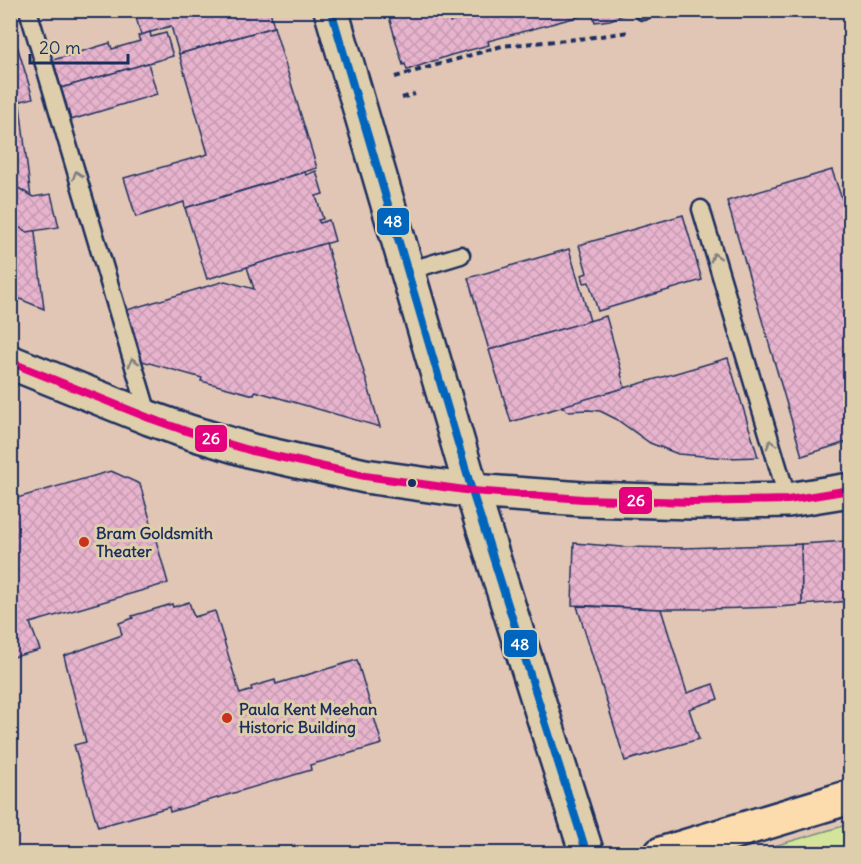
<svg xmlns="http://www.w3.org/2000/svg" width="861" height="864" font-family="Delius,sans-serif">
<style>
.park{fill:#d3e59a;stroke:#778a7c;stroke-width:1.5}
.building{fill:url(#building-cross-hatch);stroke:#1b2f5e;stroke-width:1.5}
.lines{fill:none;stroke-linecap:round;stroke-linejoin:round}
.service-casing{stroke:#1b2f5e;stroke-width:21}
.tertiary-casing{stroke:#1b2f5e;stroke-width:38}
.secondary-casing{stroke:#1b2f5e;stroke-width:38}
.primary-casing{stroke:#1b2f5e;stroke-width:38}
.path{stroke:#1b2f5e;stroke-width:4;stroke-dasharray:6 4.5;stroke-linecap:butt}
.service{stroke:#dfceab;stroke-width:16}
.tertiary{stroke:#dfceab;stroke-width:33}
.secondary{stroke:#dfceab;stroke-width:33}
.primary{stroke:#fcdcac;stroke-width:33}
.bus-1-casing{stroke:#dfceab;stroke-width:12}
.bus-2-casing{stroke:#dfceab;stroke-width:12}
.bus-1{stroke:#0065bd;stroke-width:8}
.bus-2{stroke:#e5007d;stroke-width:8}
.oneway{stroke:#7d7e84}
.bus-dot{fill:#1b2f5e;stroke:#dfceab;stroke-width:2}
.poi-dot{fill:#c8321e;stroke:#dfceab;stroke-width:2}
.labels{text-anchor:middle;stroke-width:6;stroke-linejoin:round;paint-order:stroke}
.poi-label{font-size:16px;font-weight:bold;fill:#1b2f5e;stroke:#dfceab;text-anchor:start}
.line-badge{stroke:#dfceab;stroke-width:2}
.badge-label{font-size:16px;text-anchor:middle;font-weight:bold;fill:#fff}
</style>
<defs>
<pattern id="building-cross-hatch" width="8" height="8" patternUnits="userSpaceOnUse" patternTransform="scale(1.5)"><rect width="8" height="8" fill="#e7b3cd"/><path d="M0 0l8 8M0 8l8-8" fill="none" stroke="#c69ab2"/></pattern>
</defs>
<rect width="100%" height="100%" fill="#e1c6b5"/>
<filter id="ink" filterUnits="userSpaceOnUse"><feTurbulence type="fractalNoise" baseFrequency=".0167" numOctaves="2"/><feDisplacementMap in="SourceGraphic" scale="12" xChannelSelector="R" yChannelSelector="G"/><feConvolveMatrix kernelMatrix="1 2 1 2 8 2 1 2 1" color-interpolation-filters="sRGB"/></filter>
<g filter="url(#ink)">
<path class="park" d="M850,824V853H750Z"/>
<g class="building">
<path d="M134,10H270L274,27L179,54L171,26L141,35Z"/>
<path d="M387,10H453L447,12L450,22L491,10H635L610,20L595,22L592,13L488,41L489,45L451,55L407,70L405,64L403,65Z"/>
<path d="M10,22L33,98L10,104Z"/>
<path d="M274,27L317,168L185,208L184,202L136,217L124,178L208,154L179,54Z"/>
<path d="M150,32L151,37L166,33L173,56L61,88L53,60L110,43L112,49L140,41L138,36Z"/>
<path d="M148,63L157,94L71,120L61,88Z"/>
<path d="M20,105L44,309L10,295V112Z"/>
<path d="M832,170L845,208L850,206V441L802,456L727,201Z"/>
<path d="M316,171L323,194L316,196L323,219L318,220L320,223L329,220L335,241L207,279L185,208L305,172L306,175Z"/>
<path d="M10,183L33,197L51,194L59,227L27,232L10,222Z"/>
<path d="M683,215L702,280L598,311L589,282L584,283L582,275L587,273L579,245Z"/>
<path d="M326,243L380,427L255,391L254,395L201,381L202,378L142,361L127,310L225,281L254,289L247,267Z"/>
<path d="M569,249L590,321L489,350L468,278Z"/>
<path d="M606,316L622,373L621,374L625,388L511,422L489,350Z"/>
<path d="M728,358L758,457L728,458L678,454L650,443L616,419L600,411L588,410L567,411L562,406Z"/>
<path d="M111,471L140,484L168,583L30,623L40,650L10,658V500Z"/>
<path d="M848,541H850V601L802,605L801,544Z"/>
<path d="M574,543L622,547L684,548L801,544L802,605L779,607L711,609H661L572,605Z"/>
<path d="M189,602L194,617L215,611L240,694L252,690L251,687L275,680L276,684L357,660L382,744L310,765L311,770L170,812L169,807L98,827L74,745L86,742L64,656L122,635L119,623L133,618L132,616L172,604L173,607Z"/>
<path d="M577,606L661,609L687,693L713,684L718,699L689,709L699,739L625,761Z"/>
</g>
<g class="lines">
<defs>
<g id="service">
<path d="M28,10L149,417"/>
<path d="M643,10V11"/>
<path d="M701,209L788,500"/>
<path d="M408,271L461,255"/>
</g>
<path id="tertiary" d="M331,10L472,491L587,854"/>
<path id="secondary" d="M10,362L149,418L189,432L252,451L365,476L472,491L583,499L693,502L788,500L850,490"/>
<path id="primary" d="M661,854L850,797"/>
</defs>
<use href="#service" class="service-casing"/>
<use href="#tertiary" class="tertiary-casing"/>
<use href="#secondary" class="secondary-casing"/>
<use href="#primary" class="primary-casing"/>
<g class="path">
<path d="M395,77L502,46L587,38L629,32"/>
<path d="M402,98L415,94"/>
</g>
<use href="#service" class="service"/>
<use href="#tertiary" class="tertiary"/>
<use href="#secondary" class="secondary"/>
<use href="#primary" class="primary"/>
<defs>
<path id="bus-1" d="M331,10L472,491L587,854"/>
<path id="bus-2" d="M10,362L149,418L189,432L252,451L365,476L472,491L583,499L693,502L788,500L850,490"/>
</defs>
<use href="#bus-1" class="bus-1-casing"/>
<use href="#bus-2" class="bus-2-casing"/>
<use href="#bus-1" class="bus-1"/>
<use href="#bus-2" class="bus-2"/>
</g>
<defs><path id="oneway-chevron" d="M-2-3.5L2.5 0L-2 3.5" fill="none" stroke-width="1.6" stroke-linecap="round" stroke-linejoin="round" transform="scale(1.5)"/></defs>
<g class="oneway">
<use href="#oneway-chevron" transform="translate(77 175) rotate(-107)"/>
<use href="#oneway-chevron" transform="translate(715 257) rotate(-107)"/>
<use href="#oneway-chevron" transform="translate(133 362) rotate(-107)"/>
<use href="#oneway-chevron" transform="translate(771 444) rotate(-107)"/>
</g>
</g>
<circle class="bus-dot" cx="412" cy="483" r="5"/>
<g class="poi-dot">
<circle cx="84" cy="542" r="6"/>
<circle cx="227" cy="718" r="6"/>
</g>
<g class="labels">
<g class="poi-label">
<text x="96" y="539">Bram Goldsmith<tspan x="96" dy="18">Theater</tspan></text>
<text x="239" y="715">Paula Kent Meehan<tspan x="239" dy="18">Historic Building</tspan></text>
</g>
</g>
<g class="line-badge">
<rect x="376" y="207" width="34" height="29" rx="6" fill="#0065bd"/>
<rect x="194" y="424" width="34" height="29" rx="6" fill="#e5007d"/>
<rect x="618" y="486" width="35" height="29" rx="6" fill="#e5007d"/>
<rect x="503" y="629" width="35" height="29" rx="6" fill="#0065bd"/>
</g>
<g class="badge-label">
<text x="393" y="227">48</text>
<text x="211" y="444">26</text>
<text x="636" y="506">26</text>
<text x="520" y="650">48</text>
</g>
<rect width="861" height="864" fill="none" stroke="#dfceab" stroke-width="36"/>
<rect x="18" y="18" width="825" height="828" fill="none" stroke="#1b2f5e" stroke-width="2" filter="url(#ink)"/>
<path d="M30 54v9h98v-9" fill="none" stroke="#1b2f5e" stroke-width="3"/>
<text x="39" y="54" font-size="18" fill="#1b2f5e" stroke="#dfceab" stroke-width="4.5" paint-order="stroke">20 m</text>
</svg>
